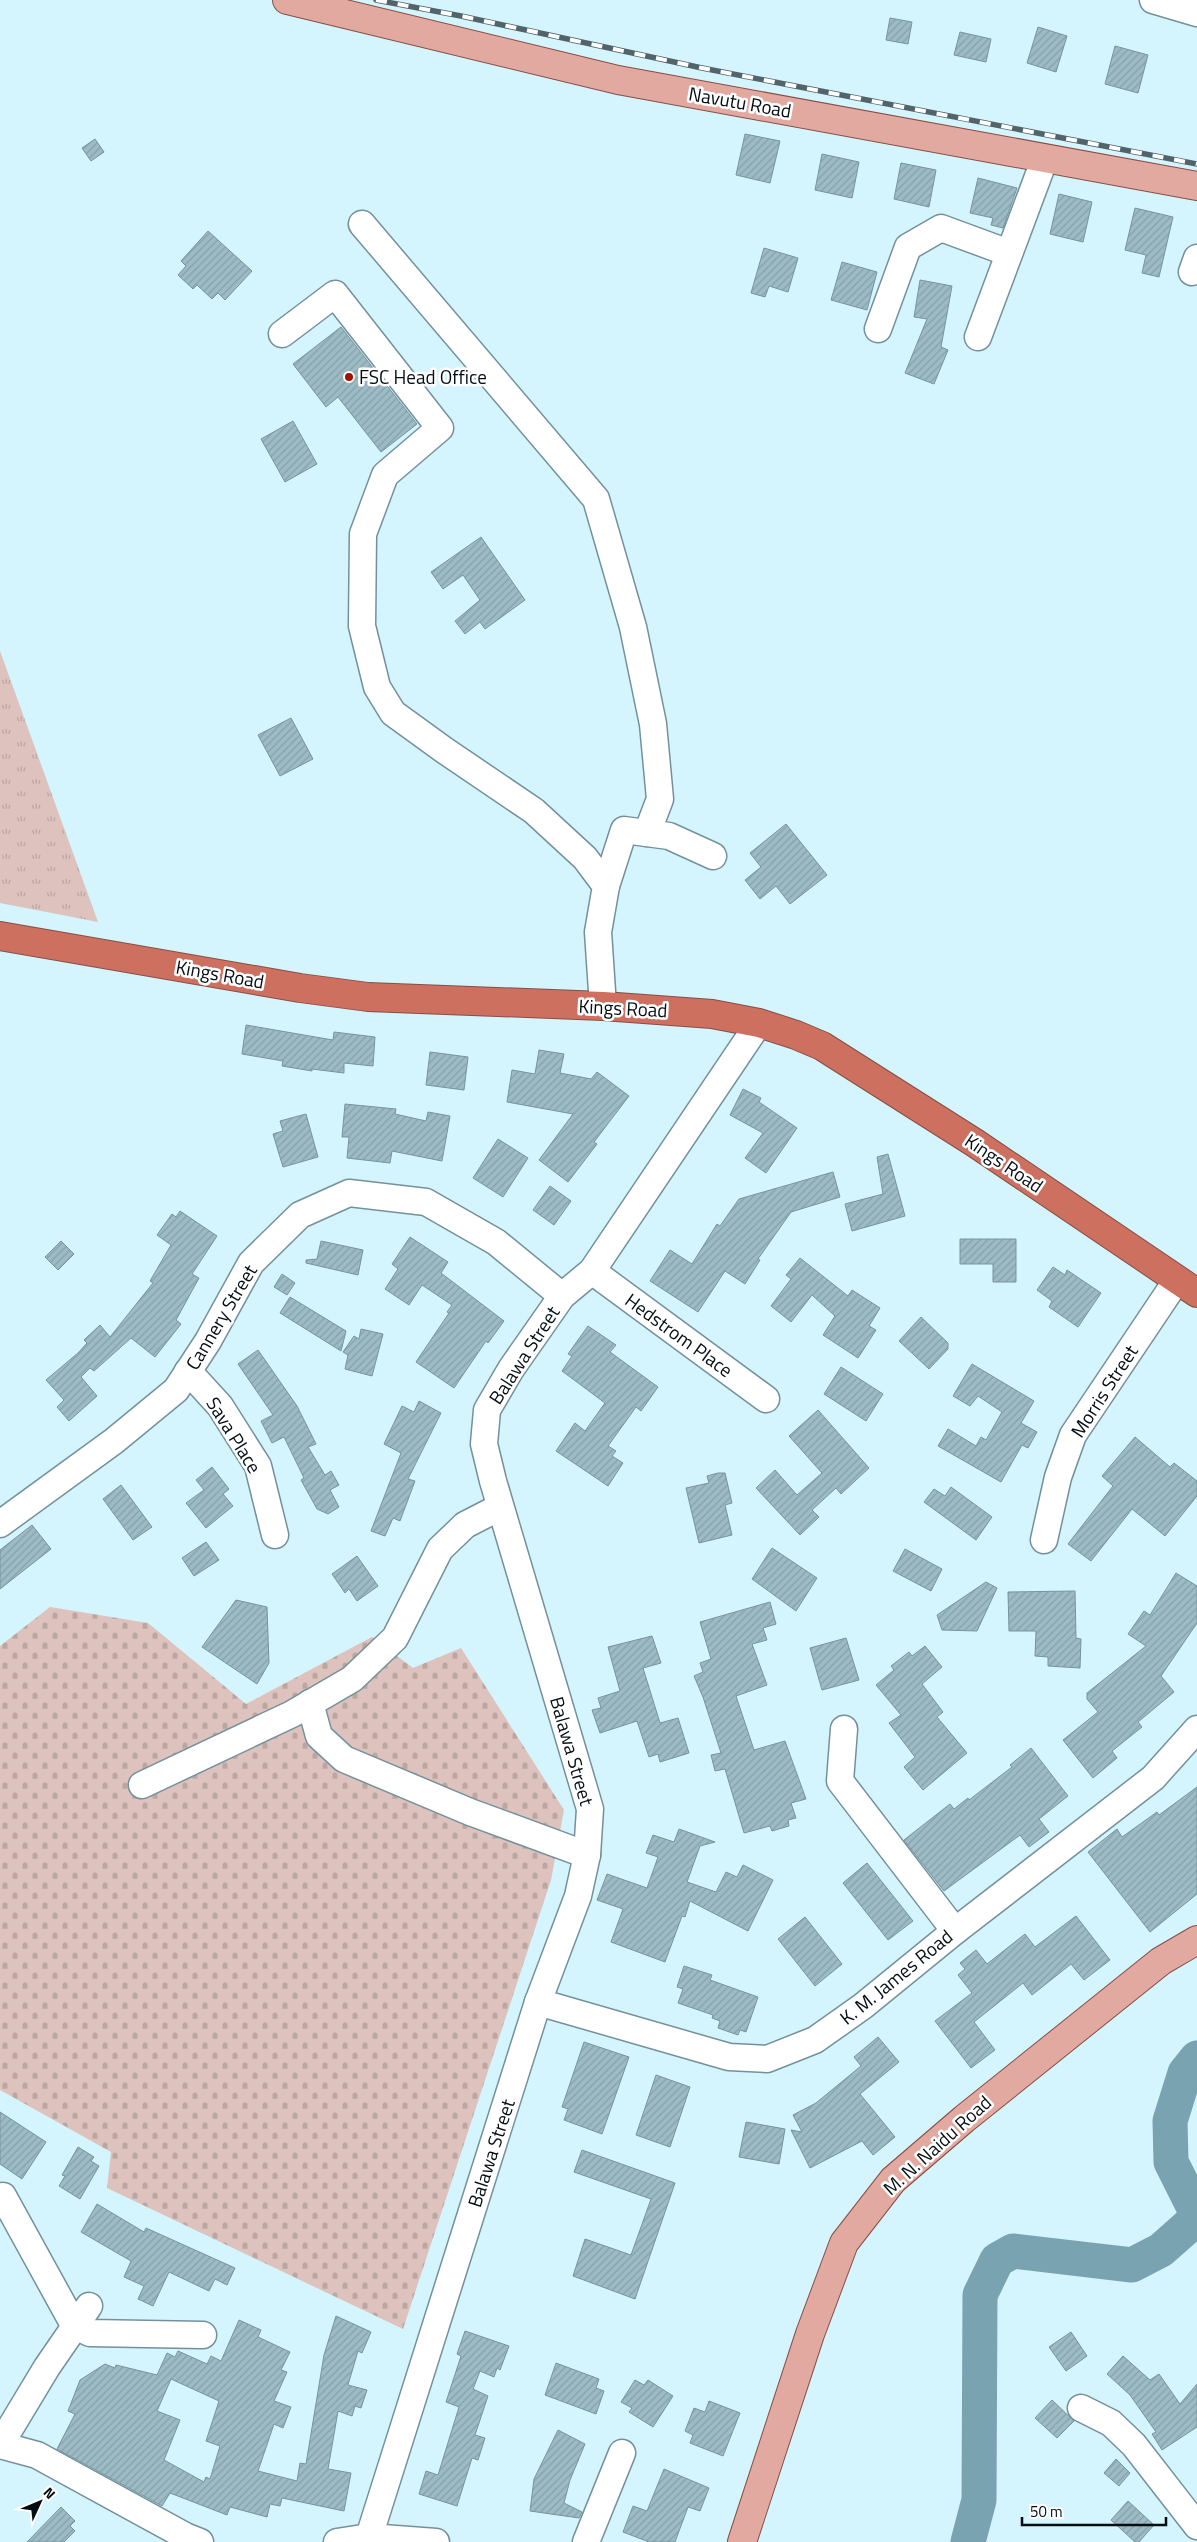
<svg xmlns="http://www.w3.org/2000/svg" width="1197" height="2542" font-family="'Titillium Web',sans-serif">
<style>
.grass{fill:url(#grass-tufts)}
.cemetery{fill:url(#cemetery-stones)}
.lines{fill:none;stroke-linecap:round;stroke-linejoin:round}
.river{stroke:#79a3b1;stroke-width:35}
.building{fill:url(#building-hatch);stroke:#77949e;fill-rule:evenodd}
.minor-casing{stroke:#74919b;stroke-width:29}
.major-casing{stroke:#874e45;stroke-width:30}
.highway-casing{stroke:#874e45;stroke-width:30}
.minor{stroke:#fff;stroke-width:26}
.major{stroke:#e1a9a0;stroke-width:28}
.highway{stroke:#cd7060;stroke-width:28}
.rail-casing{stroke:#52646a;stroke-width:5.5}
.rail{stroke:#fff;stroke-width:4;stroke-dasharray:11;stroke-linecap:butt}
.poi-dot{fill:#a40f00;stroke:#fff;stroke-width:2}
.labels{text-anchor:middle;stroke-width:5;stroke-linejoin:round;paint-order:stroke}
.street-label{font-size:19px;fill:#040e12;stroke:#fff}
.poi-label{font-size:19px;fill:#040e12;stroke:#fff;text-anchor:start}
</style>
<defs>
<pattern id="grass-tufts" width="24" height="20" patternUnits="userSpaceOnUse" patternTransform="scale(1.25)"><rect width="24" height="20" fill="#ddc2bd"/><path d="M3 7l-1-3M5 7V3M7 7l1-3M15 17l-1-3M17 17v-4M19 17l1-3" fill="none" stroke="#bca6a1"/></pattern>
<pattern id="cemetery-stones" width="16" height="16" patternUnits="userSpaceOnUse" patternTransform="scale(1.25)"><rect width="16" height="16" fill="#ddc2bd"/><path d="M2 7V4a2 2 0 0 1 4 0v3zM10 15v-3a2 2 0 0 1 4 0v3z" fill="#bca6a1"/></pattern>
<pattern id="building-hatch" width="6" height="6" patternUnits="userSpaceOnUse" patternTransform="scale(1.25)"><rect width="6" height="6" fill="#9dbbc4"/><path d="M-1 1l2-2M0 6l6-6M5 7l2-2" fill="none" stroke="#86a0a7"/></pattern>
</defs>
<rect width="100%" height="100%" fill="#d4f4fe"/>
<path class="grass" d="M0,651L98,922L0,903Z"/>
<path class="cemetery" d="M50,1607L148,1623L246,1704L372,1637L413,1668L461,1648L564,1810L551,1880L403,2329L107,2188L111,2152L0,2090V1646Z"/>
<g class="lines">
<g class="river">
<path d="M1197,2058L1185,2073L1170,2121L1171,2162L1197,2214"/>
<path d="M968,2542L979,2500L980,2295L997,2260L1013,2251L1132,2265L1161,2250L1197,2218"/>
</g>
</g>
<g class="building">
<path d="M890,18L912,22L908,44L886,40Z"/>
<path d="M1038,27L1067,36L1056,72L1027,63Z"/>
<path d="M960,32L991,39L986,62L954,55Z"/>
<path d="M1115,46L1148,55L1138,93L1105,84Z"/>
<path d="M745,134L780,141L770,183L736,175Z"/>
<path d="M95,139L104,152L91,161L82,148Z"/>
<path d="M822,154L859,162L852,198L815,190Z"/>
<path d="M901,163L936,170L929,207L894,199Z"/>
<path d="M978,178L1017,188L1003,228L991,225L993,218L970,213Z"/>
<path d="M1059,194L1092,202L1083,242L1050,234Z"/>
<path d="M1135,208L1173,217L1159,277L1142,273L1146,255L1125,250Z"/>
<path d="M208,231L252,271L225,300L218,293L212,299L197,285L193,289L178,275L186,266L181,261Z"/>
<path d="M764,248L798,258L788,292L769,286L765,297L751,293Z"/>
<path d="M842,262L877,272L867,310L831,300Z"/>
<path d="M920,280L952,286L941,347L948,350L934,384L905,373L927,319L914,317Z"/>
<path d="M341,327L417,424L381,452L338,397L326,407L293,364Z"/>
<path d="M293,421L317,464L285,482L261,439Z"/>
<path d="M481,537L525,600L485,629L480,622L465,634L455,621L480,600L463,575L443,589L431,572Z"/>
<path d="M291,718L313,759L280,776L258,735Z"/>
<path d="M786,824L827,875L790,904L776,886L760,899L745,880L761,867L750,853Z"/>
<path d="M246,1025L333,1040L334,1032L375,1037L373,1066L344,1063V1073L312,1069V1071L282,1066L283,1061L242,1054Z"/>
<path d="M539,1050L564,1054L560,1073L591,1079L597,1072L629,1096L594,1142L597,1144L568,1182L539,1160L573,1114L507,1102L512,1070L535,1074Z"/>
<path d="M430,1052L468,1057L464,1090L426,1085Z"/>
<path d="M743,1089L761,1098L759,1102L797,1128L766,1173L745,1158L763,1133L730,1115Z"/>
<path d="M345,1104L396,1109L395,1114L426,1121L428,1112L450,1116L442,1161L392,1151L390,1163L347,1158L349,1137H342Z"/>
<path d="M306,1114L318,1157L283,1167L273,1134L283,1131L280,1121Z"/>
<path d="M498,1139L528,1158L503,1197L473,1178Z"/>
<path d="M888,1154L905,1216L852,1231L845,1204L883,1194L877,1157Z"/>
<path d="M833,1172L840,1197L791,1212L758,1259L760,1260L745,1284L725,1271L698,1312L650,1281L670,1250L692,1264L717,1224L720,1226L739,1199Z"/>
<path d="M550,1186L571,1201L554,1225L533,1210Z"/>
<path d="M180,1211L217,1236L192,1274L199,1278L176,1320L181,1324L155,1357L131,1338L94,1371L90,1368L81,1377L97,1396L69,1421L57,1407L64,1400L46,1380L78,1353L87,1343L84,1340L100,1325L110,1337L153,1283L150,1281L171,1245L157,1235L172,1214L176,1217Z"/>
<path d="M410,1237L448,1262L441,1273L504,1321L488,1343L486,1341L454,1388L416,1362L449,1313L447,1312L452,1305L422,1285L409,1305L385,1289L398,1269L392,1264Z"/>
<path d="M960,1239H1016V1282H993V1264H960Z"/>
<path d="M61,1241L74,1254L58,1270L45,1257Z"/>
<path d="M321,1241L363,1250L358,1275L306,1263V1260L317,1259Z"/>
<path d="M800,1258L848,1296L852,1290L880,1308L869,1326L876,1330L858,1358L823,1335L835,1316L812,1295L791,1322L771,1306L791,1279L786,1275Z"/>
<path d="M1053,1267L1065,1275L1067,1270L1101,1293L1078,1327L1049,1307L1052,1301L1037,1290Z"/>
<path d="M282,1274L295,1283L287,1295L274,1287Z"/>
<path d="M290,1297L346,1331L341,1351L280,1313Z"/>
<path d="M921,1317L948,1343V1349L929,1369L899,1341Z"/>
<path d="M588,1326L616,1345L610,1352L658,1387L641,1411L636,1407L608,1446L616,1451L612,1456L623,1463L608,1486L556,1451L575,1423L585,1431L605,1403L562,1371L572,1356L568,1354Z"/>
<path d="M361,1329L383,1334L372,1376L345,1369L348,1355L343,1352L354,1336L359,1339Z"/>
<path d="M258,1350L297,1406L316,1444L308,1447L325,1475L331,1471L339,1485L330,1490L339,1507L328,1514L317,1509L301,1480L304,1478L284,1437L272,1443L261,1421L273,1415L238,1364Z"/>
<path d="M972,1364L1034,1401L1021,1423L1037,1432L1028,1448L1022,1445L1001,1482L938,1446L948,1429L976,1446L981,1437L986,1440L1002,1412L978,1396L970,1406L953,1396Z"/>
<path d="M841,1367L883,1394L866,1421L824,1394Z"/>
<path d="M419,1401L441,1413L408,1479L415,1481L400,1521L393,1518L385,1536L371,1531L401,1453L384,1444L402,1406L414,1412Z"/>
<path d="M818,1410L869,1468L841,1494L836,1488L812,1510L819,1517L800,1535L756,1488L775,1470L797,1495L822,1473L789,1436Z"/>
<path d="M1135,1437L1170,1467L1174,1463L1197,1481V1496L1165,1536L1132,1509L1091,1561L1068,1544L1113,1486L1102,1476Z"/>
<path d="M212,1467L229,1489L223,1494L233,1506L206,1528L186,1503L204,1490L196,1480Z"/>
<path d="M718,1473H725L732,1503L725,1505L732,1535L699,1543L686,1488L709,1483L707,1476Z"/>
<path d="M121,1485L152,1527L133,1540L103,1499Z"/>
<path d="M951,1487L992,1517L976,1540L924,1502L934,1489L945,1496Z"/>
<path d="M32,1525L51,1549L0,1589V1550Z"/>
<path d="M206,1542L219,1560L194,1576L182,1558Z"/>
<path d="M772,1548L817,1578L796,1611L752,1579Z"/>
<path d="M905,1549L942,1569L931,1591L893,1571Z"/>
<path d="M357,1556L378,1586L357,1601L349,1589L345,1593L332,1574Z"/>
<path d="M1176,1573L1197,1586V1623L1161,1676L1174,1692L1138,1722L1142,1727L1112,1751L1117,1758L1093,1778L1063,1740L1098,1712L1087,1699V1693L1146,1646L1128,1634L1144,1611L1150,1615Z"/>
<path d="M986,1582L997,1588L977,1631L942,1630L937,1615Z"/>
<path d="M1075,1591L1076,1638L1081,1639L1080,1668L1048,1666V1657L1035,1656L1036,1631H1009L1008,1592Z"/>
<path d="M236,1600L267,1607L269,1663L257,1684L202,1647Z"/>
<path d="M770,1602L776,1624L763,1628L767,1640L752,1644L767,1685L736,1696L754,1750L785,1741L806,1799L791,1803L796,1818L788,1820L789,1826L772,1831L770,1826L744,1833L725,1769L715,1771L711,1755L721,1753L703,1697L694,1676L703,1672L700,1663L711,1659L700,1622Z"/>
<path d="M652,1636L661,1663L643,1668L660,1723L678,1718L689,1753L660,1762L658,1754L649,1757L637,1721L600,1733L592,1710L601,1708L598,1698L620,1691L608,1647Z"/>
<path d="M846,1638L859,1680L822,1690L810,1648Z"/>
<path d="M925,1646L942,1667L922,1684L943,1712L937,1717L967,1753L923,1790L904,1767L915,1757L889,1723L901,1715L876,1685L894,1670L891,1666L909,1652L912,1656Z"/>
<path d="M1031,1748L1068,1796L1039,1819L1049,1832L1029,1847L1020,1835L944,1891L904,1840L950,1804L954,1809L968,1798L969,1800L1012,1767L1010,1765Z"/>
<path d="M1197,1787V1894L1150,1932L1088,1852L1117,1829L1122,1837L1157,1812L1159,1815Z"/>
<path d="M679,1829L715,1842L700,1846L687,1882L716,1892L726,1872L737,1877L743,1865L773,1880L748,1931L690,1901L685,1917L682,1916L665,1962L611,1942L623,1909L597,1900L607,1874L647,1888L658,1857L646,1853L653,1835L674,1842Z"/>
<path d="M867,1863L913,1921L888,1940L843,1883Z"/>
<path d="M1076,1916L1110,1960L1084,1980L1071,1964L1032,1995L1023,1983L974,2022L995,2050L971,2068L935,2021L972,1993L958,1975L965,1969L960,1963L976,1950L987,1964L1025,1934L1035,1947Z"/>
<path d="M805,1917L842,1964L815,1986L778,1939Z"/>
<path d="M684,1966L712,1975L710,1980L758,1997L746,2032L740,2030L738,2035L718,2028L720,2021L712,2018L713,2015L678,2003L683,1989L677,1987Z"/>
<path d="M878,2037L899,2062L860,2094L895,2137L873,2155L862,2141L810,2168L791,2130L802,2132L793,2115L816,2103L861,2066L854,2057Z"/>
<path d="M584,2042L629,2057L602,2134L564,2120L568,2109L562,2107Z"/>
<path d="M656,2075L690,2087L670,2147L636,2135Z"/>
<path d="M0,2112L46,2142L22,2179L0,2164Z"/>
<path d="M746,2122L785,2129L779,2164L739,2157Z"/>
<path d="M78,2147L94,2157L91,2161L99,2166L80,2199L59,2186L65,2176L62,2175Z"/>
<path d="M582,2150L675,2183L635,2299L573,2276L585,2239L631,2255L651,2199L574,2172Z"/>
<path d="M97,2204L144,2232L146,2228L235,2268L227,2285L215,2279L209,2291L169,2272L153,2306L138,2299L144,2286L124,2277L131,2261L81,2232Z"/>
<path d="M336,2316L371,2332L362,2353L358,2351L348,2385L367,2390L361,2408L355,2406L352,2416L338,2411L328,2469L351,2473L344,2511L282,2498L280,2506L270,2504L267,2517L230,2507L227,2515L170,2493L162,2506L57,2449L75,2414L68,2411L80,2380L105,2364L115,2368L116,2365L157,2375L167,2353L175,2357L178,2351L207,2364L211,2356L221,2361L239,2320L261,2330L258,2337L290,2352L281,2370L287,2372L274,2401L291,2407L283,2428L274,2424L258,2471L297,2481L300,2463L306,2464L324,2355ZM171,2379L219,2401L206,2441L220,2446L210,2479L206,2477L204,2482L164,2460L180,2420L157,2411Z"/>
<path d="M465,2331L509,2346L500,2370L497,2368L494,2377L480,2371L473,2389L488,2396L475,2435L485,2438L478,2460L472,2458L457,2506L419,2494L426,2471L438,2475L459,2407L446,2402L461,2356L457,2354Z"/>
<path d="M1071,2332L1087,2356L1066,2371L1049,2347Z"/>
<path d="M1123,2356L1150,2380L1159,2374L1180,2404L1197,2384V2427L1162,2450L1152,2434L1156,2432L1130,2395L1107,2374Z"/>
<path d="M556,2363L599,2379L596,2388L604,2391L596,2414L545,2395Z"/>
<path d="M635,2380L644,2385L648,2380L673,2396L653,2427L629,2412L632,2408L621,2402Z"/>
<path d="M1052,2400L1074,2421L1057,2438L1035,2418Z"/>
<path d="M709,2401L740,2413L723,2456L690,2443L693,2435L685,2431L694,2408L705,2412Z"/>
<path d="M558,2430L585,2444L570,2480L564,2503L582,2512L579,2518L530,2511L534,2479Z"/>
<path d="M1116,2459L1130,2473L1119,2486L1104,2473Z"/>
<path d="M664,2469L709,2488L700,2511L688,2507L675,2542H649L623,2532L633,2506L647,2511Z"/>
<path d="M1128,2501L1154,2525L1139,2542H1135L1111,2520Z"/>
<path d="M61,2507L75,2521L70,2526L75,2531L64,2542H27Z"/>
</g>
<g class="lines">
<defs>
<g id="minor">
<path d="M1153,0L1197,13"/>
<path d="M362,224L596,499L633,627L653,724L660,799L647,833"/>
<path d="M1192,272L1197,258"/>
<path d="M878,329L908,247L941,228L1009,253"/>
<path d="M282,334L335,294L440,428L385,475L363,534L362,626L377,687L393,713L444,750L534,811L585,858L606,886L598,932L603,1006"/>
<path d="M978,337L1045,158"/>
<path d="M606,886L624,830L669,836L713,856"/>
<path d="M592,1271L766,1399"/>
<path d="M188,1371L220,1406L258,1466L275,1535"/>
<path d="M0,1524L114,1441L176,1390L208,1341L251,1263L300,1215L349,1193L426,1202L496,1242L562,1296"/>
<path d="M1044,1540L1058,1477L1073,1435L1177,1280"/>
<path d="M310,1703L319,1736L344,1759L470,1812L587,1855"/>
<path d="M844,1729L840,1781L955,1931"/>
<path d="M142,1785L292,1714L352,1679L395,1638L440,1549L465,1525L500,1507"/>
<path d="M538,2002L729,2057L767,2059L815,2040L863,2006L955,1931L1153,1778L1197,1729"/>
<path d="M3,2196L74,2325L90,2333L203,2335"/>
<path d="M89,2306L47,2367L0,2445L37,2455L185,2536L200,2542"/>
<path d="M1081,2408L1111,2423L1134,2445L1197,2526"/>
<path d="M337,2542L369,2537L436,2542"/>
<path d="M370,2542L369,2537L538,2002L578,1896L587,1855L590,1809L493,1481L484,1444L487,1410L511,1369L562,1296L592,1271L759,1023"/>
<path d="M586,2542L622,2453"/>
</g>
<g id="major">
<path d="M287,0L618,80L1197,186"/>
<path d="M742,2542L810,2334L844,2243L893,2180L964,2119L1161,1961L1197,1940"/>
</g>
<path id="highway" d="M0,936L300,988L368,997L603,1006L712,1014L759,1023L796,1035L822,1046L975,1143L1197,1293"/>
</defs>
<use href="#minor" class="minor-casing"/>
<use href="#major" class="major-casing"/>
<use href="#highway" class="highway-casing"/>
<use href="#minor" class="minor"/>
<use href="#major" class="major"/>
<use href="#highway" class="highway"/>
<defs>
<path id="rail" d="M376,0L461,16L702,68L1197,164"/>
</defs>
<use href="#rail" class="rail-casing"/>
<use href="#rail" class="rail"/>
</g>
<circle class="poi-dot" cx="349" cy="377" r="5"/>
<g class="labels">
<g class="street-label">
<text transform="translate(740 102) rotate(10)" y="7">Navutu Road</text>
<text transform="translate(220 974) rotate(10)" y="7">Kings Road</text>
<text transform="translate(623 1008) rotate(3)" y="7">Kings Road</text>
<text transform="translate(1004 1163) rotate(34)" y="7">Kings Road</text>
<text transform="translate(221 1317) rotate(-59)" y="7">Cannery Street</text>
<text transform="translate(679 1335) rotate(36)" y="7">Hedstrom Place</text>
<text transform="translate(524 1355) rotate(-57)" y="7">Balawa Street</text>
<text transform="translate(1104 1391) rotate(-57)" y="7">Morris Street</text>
<text transform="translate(234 1435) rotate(58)" y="7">Sava Place</text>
<text transform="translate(572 1751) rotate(74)" y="7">Balawa Street</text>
<text transform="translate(896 1977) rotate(-39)" y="7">K. M. James Road</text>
<text transform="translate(937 2145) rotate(-42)" y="7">M. N. Naidu Road</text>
<text transform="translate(491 2153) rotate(-72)" y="7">Balawa Street</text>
</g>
<g class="poi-label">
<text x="359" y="384">FSC Head Office</text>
</g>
</g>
<g transform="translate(40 2502) rotate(46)" stroke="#ffffff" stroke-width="4" paint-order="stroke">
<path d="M0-4L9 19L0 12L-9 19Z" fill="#040e12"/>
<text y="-8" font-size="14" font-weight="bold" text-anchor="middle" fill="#040e12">N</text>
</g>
<path d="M1022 2517v8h144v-8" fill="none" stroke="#040e12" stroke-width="2.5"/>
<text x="1030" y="2517" font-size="15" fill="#040e12" stroke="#ffffff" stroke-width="4" paint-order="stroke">50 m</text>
</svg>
